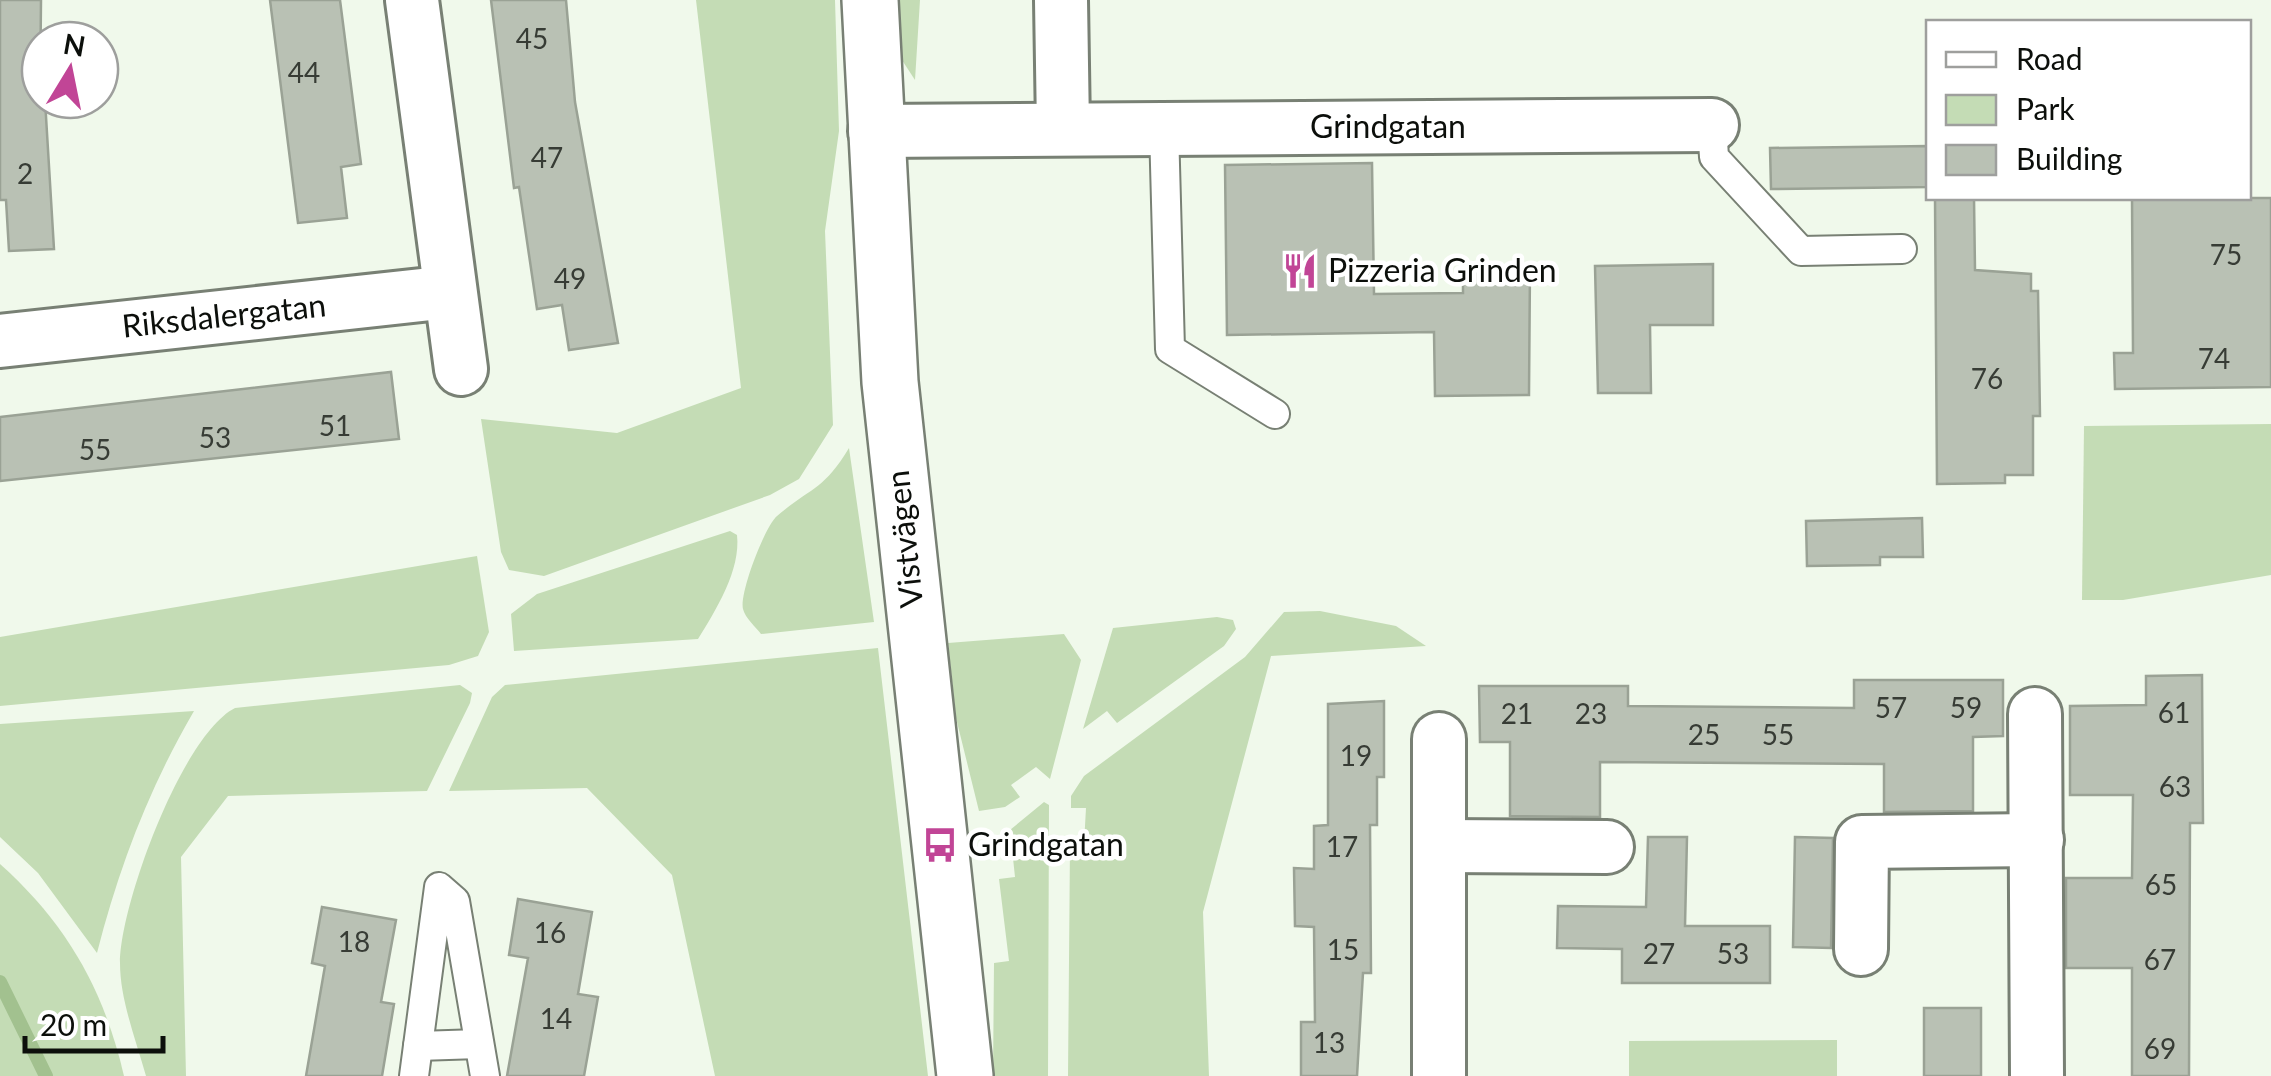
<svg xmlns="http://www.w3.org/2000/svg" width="2271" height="1076" font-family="Lato,sans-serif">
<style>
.green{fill:#c4dcb5}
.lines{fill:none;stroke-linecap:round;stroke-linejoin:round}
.stream{stroke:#a2c18f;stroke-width:14}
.building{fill:#b9c1b4;stroke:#9aa295;stroke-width:2.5}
.service-casing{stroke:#788074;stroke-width:32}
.minor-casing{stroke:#788074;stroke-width:58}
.secondary-casing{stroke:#788074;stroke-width:60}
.service{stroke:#fff;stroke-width:28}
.minor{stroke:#fff;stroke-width:52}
.secondary{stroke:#fff;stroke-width:55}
.labels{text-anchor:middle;stroke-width:9;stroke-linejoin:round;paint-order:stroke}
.number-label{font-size:28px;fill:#373c35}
.street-label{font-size:32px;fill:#0c0f0b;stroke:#fff}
.poi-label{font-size:32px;fill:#0c0f0b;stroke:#fff;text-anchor:start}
</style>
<rect width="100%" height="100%" fill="#f0f9eb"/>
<g class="green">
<path d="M696,0H835L839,131L825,231L833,425L799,479L770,495L544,576L509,570L501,552L481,419L617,433L741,388Z"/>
<path d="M896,0H920L915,80L900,57Z"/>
<path d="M2271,424V575L2123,600H2082L2084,426Z"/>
<path d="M849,448L874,622L761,634C756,627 745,618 743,609C739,594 765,526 777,516C811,487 823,491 849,448Z"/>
<path d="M730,531L737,535C741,570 716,610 698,639L514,651L511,614L537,594Z"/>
<path d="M477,556L489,632L478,656L449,665L0,706V637Z"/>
<path d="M1320,611L1396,626L1426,646L1271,656L1203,912L1209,1076H1068L1070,845L1084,844L1086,808H1071V796L1084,776L1245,657L1284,612Z"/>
<path d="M1217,617L1233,620L1236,629L1224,646L1117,723L1107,711L1083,729L1113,628Z"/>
<path d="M1064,634L1081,660L1050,779L1036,767L1011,785L1020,797L1005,807L979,811L956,718L948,643Z"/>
<path d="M878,648L928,1076H715L672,875L587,788L449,791L492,697L505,685Z"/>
<path d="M460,685L472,693L470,703L427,791L228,796L181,857L186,1076H146C136,1040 120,1000 120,963C120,905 182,735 235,708Z"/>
<path d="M194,711C149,788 119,867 97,953L38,873L0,837V724Z"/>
<path d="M1044,802L1049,805L1048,1076H993L994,963L1009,961L999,879L1015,877L1010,830Z"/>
<path d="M0,864C67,924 104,990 124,1076H0Z"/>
<path d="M1837,1040V1076H1629V1041Z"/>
</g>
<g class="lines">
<path class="stream" d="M0,982L46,1076"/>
</g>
<g class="building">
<path d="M0,0H41L40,100H45L54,249L9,251L6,200H0Z"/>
<path d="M270,0H340L361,164L341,167L347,218L298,223Z"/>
<path d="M491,0H566L575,102L618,343L569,350L562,305L537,309L519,187L514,188Z"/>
<path d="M1928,146V187L1771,189L1770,148Z"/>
<path d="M1372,163L1374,294L1463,293V267L1530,266L1529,395L1435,396L1434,332L1227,335L1225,165Z"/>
<path d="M1935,198H1974L1975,270L2031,274V291H2038L2040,416H2033V475H2005V483L1937,484Z"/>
<path d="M2132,198H2271V387L2115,389L2114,353H2133Z"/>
<path d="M1713,264V325H1650L1651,393H1598L1595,266Z"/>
<path d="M391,372L399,439L0,481V417Z"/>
<path d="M1922,518L1923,557H1880V565L1807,566L1806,521Z"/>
<path d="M2202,675L2203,823H2190L2189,1076H2132V968H2066V878H2132L2133,795H2070V706L2146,705V676Z"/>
<path d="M1854,680H2003V736L1973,737V811L1884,812V764L1600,762V817L1510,816V742H1480L1479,686H1628V706L1854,708Z"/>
<path d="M1384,701V777H1377V825H1370L1371,973H1363L1357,1076H1301V1022H1315L1314,927L1295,926L1294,868L1314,869V826L1328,825V704Z"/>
<path d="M1648,837H1687L1685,926H1770V983H1622V949L1557,948L1558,906L1646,907Z"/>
<path d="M1795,837L1833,838L1831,948L1793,947Z"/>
<path d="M518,899L592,912L578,994L598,997L584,1076H507L528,958L509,955Z"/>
<path d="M322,907L396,920L381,1002L394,1004L382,1076H306L325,966L312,963Z"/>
<rect x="1924" y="1008" width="57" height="68"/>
</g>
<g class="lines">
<defs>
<g id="service">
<path d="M1712,125L1714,157L1801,251L1902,249"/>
<path d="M1164,128L1170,349L1275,414"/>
<path d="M418,1046L479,1044"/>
<path d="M414,1076L439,887L455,901L485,1076"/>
</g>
<g id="minor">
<path d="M412,0L461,369"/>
<path d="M1061,0L1063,128"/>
<path d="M875,131L1712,125"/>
<path d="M0,341L449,292"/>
<path d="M2035,714L2037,1076"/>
<path d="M1440,846L1607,847"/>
<path d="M1861,949L1862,842L2037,840"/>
<path d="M1439,1076V739"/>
</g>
<path id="secondary" d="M870,0L890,382L965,1076"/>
</defs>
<use href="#service" class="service-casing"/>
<use href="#minor" class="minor-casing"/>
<use href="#secondary" class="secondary-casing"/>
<use href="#service" class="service"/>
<use href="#minor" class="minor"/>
<use href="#secondary" class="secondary"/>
</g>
<defs>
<symbol id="restaurant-bare" viewBox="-9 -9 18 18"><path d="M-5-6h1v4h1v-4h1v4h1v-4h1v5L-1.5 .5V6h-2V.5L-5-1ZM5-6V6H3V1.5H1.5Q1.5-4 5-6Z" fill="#c14596" stroke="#fff" stroke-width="2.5" paint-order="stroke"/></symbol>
<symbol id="bus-bare" viewBox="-9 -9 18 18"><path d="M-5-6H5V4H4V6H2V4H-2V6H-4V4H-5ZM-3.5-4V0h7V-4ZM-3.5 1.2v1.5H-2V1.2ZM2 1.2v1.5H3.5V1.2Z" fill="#c14596" stroke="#fff" stroke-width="2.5" paint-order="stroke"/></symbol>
</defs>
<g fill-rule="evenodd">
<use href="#restaurant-bare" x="1275" y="246" width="50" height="50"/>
<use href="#bus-bare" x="915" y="820" width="50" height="50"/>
</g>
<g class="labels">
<g class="number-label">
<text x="532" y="49">45</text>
<text x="304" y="83">44</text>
<text x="547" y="168">47</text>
<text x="25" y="184">2</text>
<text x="2226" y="265">75</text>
<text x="570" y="289">49</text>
<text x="2214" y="369">74</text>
<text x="1987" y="389">76</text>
<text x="335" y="436">51</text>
<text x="215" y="448">53</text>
<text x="95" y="460">55</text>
<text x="1891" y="718">57</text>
<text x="1966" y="718">59</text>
<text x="2174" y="723">61</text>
<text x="1517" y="724">21</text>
<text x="1591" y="724">23</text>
<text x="1704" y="745">25</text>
<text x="1778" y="745">55</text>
<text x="1356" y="766">19</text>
<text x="2175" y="797">63</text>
<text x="1342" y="857">17</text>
<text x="2161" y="895">65</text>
<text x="550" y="943">16</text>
<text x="354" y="952">18</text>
<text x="1343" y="960">15</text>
<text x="1659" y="964">27</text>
<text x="1733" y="964">53</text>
<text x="2160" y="970">67</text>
<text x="556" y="1029">14</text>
<text x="1329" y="1053">13</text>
<text x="2160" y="1059">69</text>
</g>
<g class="street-label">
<text x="1388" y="138">Grindgatan</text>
<text transform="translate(224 316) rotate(-6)" y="11">Riksdalergatan</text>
<text transform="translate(905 539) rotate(-96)" y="11">Vistvägen</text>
</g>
<g class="poi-label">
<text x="1328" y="282">Pizzeria Grinden</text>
<text x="968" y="856">Grindgatan</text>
</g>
</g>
<rect x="1926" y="20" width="325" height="180" fill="#ffffff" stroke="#9e9f9d" stroke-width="2.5"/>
<rect x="1946" y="52" width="50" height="15" fill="#ffffff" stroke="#9e9f9d" stroke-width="2.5"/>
<text x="2016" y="70" font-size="30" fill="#0c0f0b">Road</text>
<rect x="1946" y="95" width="50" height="30" fill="#c4dcb5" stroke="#9e9f9d" stroke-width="2.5"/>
<text x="2016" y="120" font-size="30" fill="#0c0f0b">Park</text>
<rect x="1946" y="145" width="50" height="30" fill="#b9c1b4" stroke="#9e9f9d" stroke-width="2.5"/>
<text x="2016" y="170" font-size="30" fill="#0c0f0b">Building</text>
<g transform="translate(70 70) rotate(10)"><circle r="48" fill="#ffffff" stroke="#9e9f9d" stroke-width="2.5"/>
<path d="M0-8L18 38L0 25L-18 38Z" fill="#c14596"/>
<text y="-15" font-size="28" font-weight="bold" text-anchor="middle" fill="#0c0f0b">N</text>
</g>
<path d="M25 1036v15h138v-15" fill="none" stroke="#0c0f0b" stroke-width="5"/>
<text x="40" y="1036" font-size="30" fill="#0c0f0b" stroke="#ffffff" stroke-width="8" paint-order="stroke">20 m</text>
</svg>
